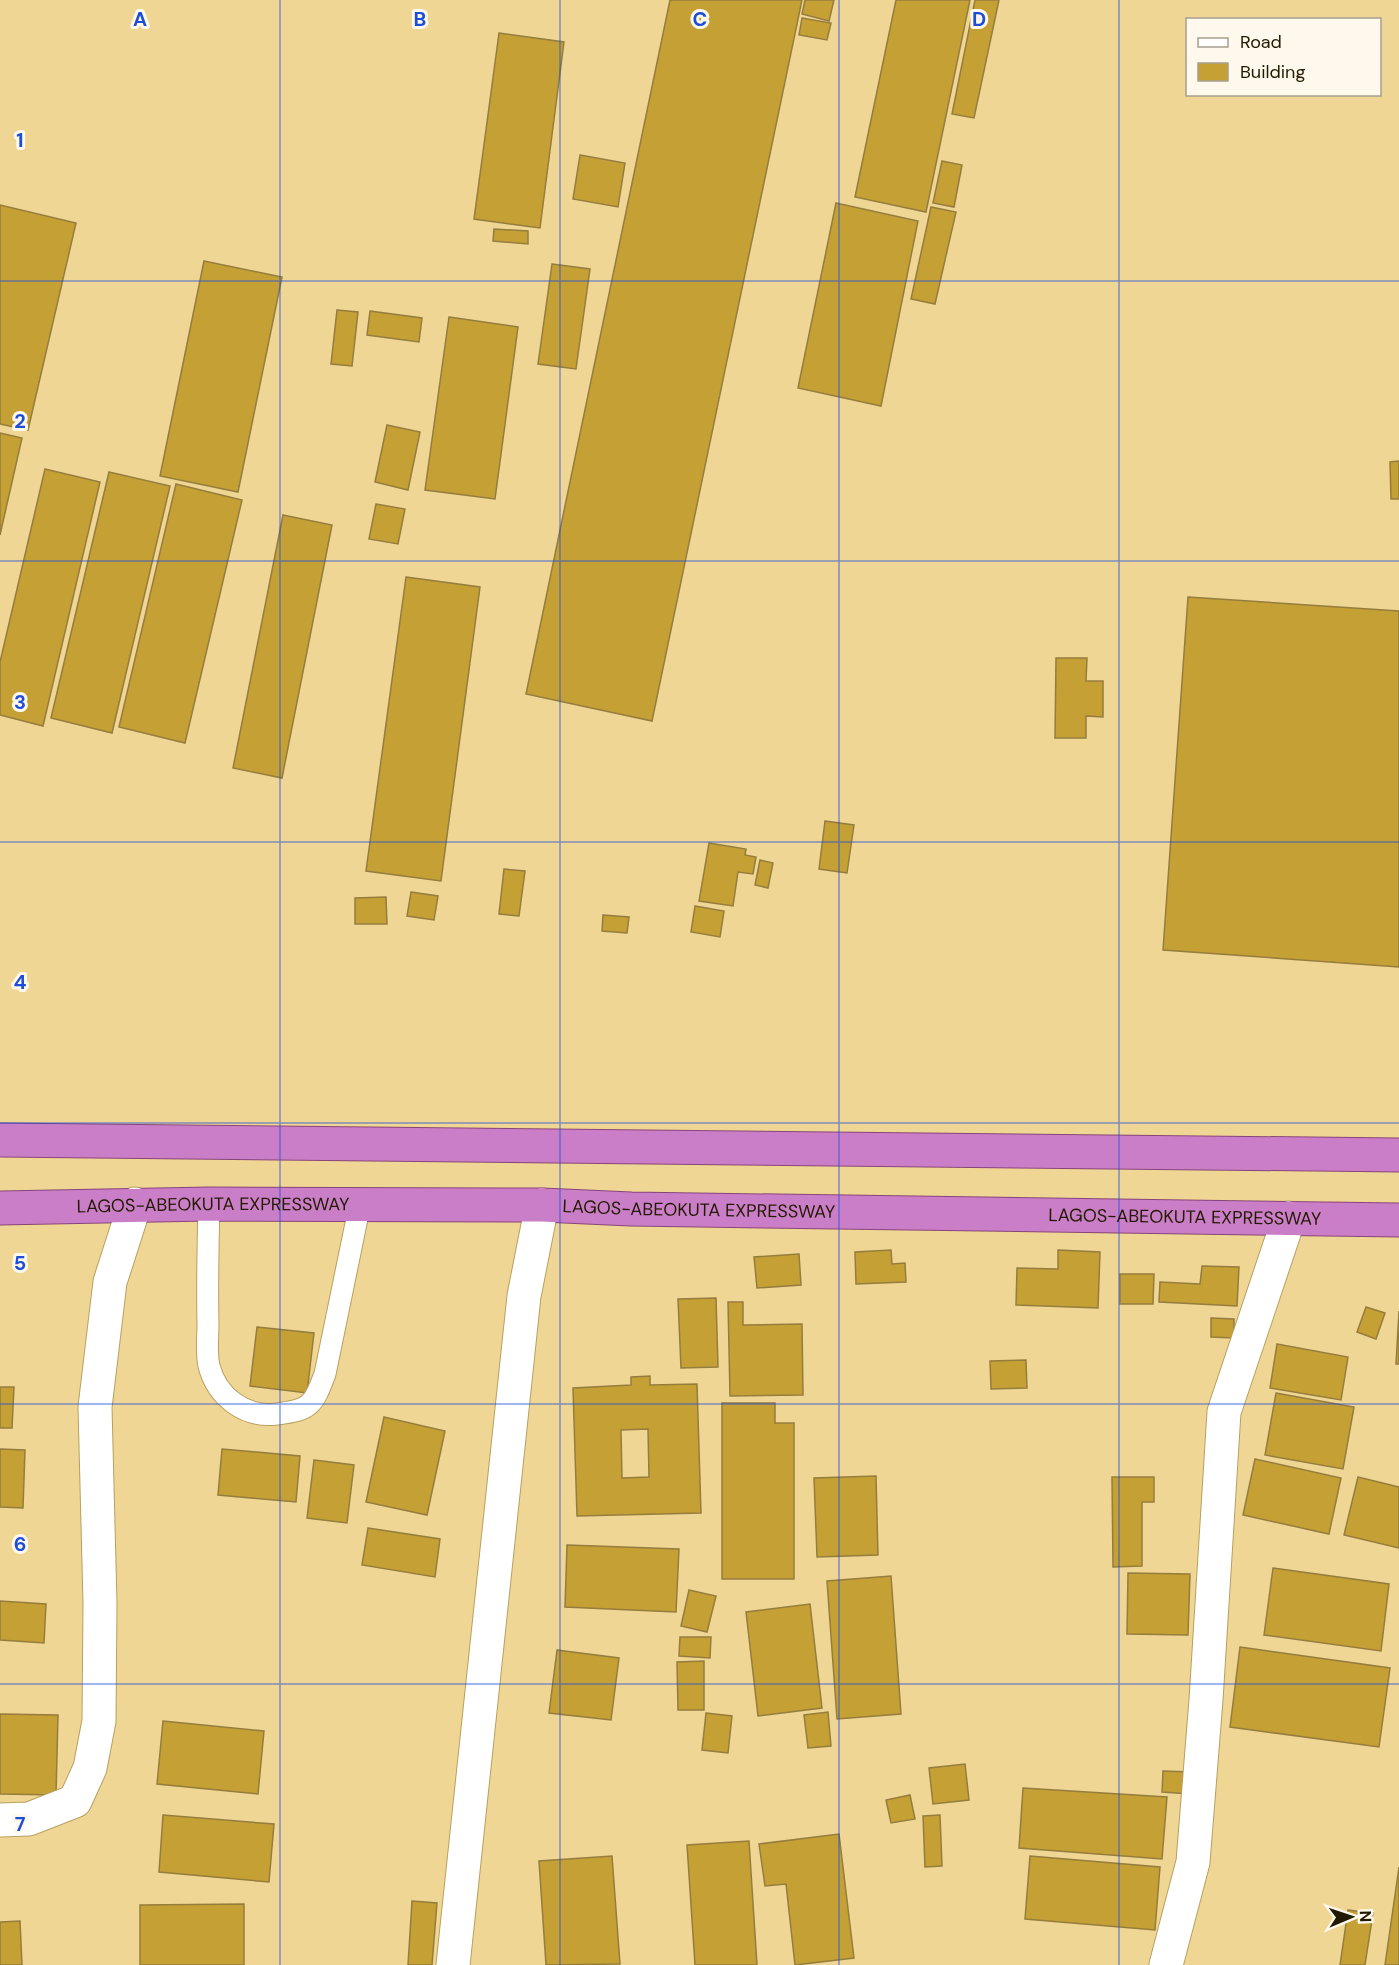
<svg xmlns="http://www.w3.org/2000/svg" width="1399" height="1965" font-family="'DM Sans',sans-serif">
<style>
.building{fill:#c5a035;stroke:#957d3e;stroke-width:1.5;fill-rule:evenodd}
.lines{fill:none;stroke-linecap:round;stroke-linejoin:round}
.service-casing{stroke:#b8a061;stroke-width:23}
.minor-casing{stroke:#b8a061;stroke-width:35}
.trunk-casing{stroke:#874579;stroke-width:35}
.service{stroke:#fff;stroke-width:21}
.minor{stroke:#fff;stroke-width:33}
.trunk{stroke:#cb7ec8;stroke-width:33}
.grid{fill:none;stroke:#1d4ed8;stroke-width:1.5;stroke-opacity:0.55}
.labels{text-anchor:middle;stroke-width:6;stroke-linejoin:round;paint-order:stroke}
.street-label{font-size:18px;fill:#221901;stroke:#fef9ec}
.grid-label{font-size:20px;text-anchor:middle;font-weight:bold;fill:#1d4ed8;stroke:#fef9ec;stroke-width:6;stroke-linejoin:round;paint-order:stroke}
</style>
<rect width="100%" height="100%" fill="#f0d695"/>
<g class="building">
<path d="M670,0H802L652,721L526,694Z"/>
<path d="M805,0H834L829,21L802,14Z"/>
<path d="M896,0H970L926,212L855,197Z"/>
<path d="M975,0H999L974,118L952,114Z"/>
<path d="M802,18L831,23L827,40L799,35Z"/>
<path d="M499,33L564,42L540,228L474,219Z"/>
<path d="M580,155L625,163L618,207L573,199Z"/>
<path d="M942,161L962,165L954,207L933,203Z"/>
<path d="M836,203L918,221L881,406L798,388Z"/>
<path d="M0,205L76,223L28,430L0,424Z"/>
<path d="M931,207L956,212L935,304L911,299Z"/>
<path d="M494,229L528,231V244L493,241Z"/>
<path d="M204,261L282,277L238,492L160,476Z"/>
<path d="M552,264L590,269L576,369L538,364Z"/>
<path d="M337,310L358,312L352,366L331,364Z"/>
<path d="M370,311L422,318L419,342L367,335Z"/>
<path d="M449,317L518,327L495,499L425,490Z"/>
<path d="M387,425L420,432L408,490L375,482Z"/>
<path d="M0,433L22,438L0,535Z"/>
<path d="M1399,461V499H1391L1390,462Z"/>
<path d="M45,469L100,482L43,726L0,715V662Z"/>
<path d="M109,472L170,486L112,733L51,718Z"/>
<path d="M176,484L242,500L185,743L119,727Z"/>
<path d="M376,504L405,509L398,544L369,539Z"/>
<path d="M283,515L332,525L282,778L233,768Z"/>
<path d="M406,577L480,587L441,881L366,871Z"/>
<path d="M1188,597L1399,611V967L1163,950Z"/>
<path d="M1056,658H1087L1086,681H1103V717L1086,716V738H1055Z"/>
<path d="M825,821L854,825L847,873L819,869Z"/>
<path d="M709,843L746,849L745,855L756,857L753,874L738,872L733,906L699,901Z"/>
<path d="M760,860L773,863L768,888L755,885Z"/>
<path d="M504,869L525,871L519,916L499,914Z"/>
<path d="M411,892L438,896L434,920L407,916Z"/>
<path d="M386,897L387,924H355V898Z"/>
<path d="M695,906L724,911L720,937L691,932Z"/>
<path d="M603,915L629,917L627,933L602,931Z"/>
<path d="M891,1250L892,1264L905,1263L906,1282L856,1284L855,1252Z"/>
<path d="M1058,1250L1100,1252L1098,1308L1016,1305L1017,1268L1058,1269Z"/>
<path d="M799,1254L801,1285L757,1288L754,1257Z"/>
<path d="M1202,1266L1239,1267L1237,1306L1159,1302L1160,1282L1200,1284Z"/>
<path d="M1120,1274H1154L1153,1304H1120Z"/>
<path d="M716,1298L718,1367L681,1368L678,1299Z"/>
<path d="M728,1302H743V1325L802,1324L803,1395L730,1396Z"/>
<path d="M1366,1307L1385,1313L1376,1339L1357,1332Z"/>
<path d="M1399,1311V1364H1396Z"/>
<path d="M1211,1318L1234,1319V1338L1211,1337Z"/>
<path d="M257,1327L314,1333L307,1393L250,1386Z"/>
<path d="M1277,1344L1348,1357L1341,1400L1270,1388Z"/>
<path d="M1026,1360L1027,1388L991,1389L990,1361Z"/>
<path d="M650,1376V1385L697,1384L701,1513L577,1516L573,1388L631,1385V1377ZM648,1429L649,1477L622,1478L621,1430Z"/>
<path d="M0,1387H14L12,1428H0Z"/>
<path d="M1276,1393L1354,1407L1343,1469L1265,1455Z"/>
<path d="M722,1403H775V1423H794V1579H722Z"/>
<path d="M384,1417L445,1431L427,1515L366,1502Z"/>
<path d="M0,1449L25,1450L23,1508L0,1507Z"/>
<path d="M222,1449L300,1456L296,1502L218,1495Z"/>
<path d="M1255,1459L1341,1478L1329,1534L1243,1515Z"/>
<path d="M314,1460L354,1465L347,1523L307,1518Z"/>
<path d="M876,1476L878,1555L817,1557L814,1478Z"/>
<path d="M1112,1477H1154V1502H1142V1566L1113,1567Z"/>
<path d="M1358,1477L1399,1487V1548L1344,1535Z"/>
<path d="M368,1528L440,1539L435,1577L362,1565Z"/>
<path d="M567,1545L679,1549L676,1612L565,1607Z"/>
<path d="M1273,1568L1389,1584L1381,1651L1264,1635Z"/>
<path d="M1128,1573L1190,1574L1188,1635L1127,1634Z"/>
<path d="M891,1576L901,1714L837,1719L827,1581Z"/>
<path d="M689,1590L716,1596L707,1632L681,1626Z"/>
<path d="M0,1601L46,1604L44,1643L0,1640Z"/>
<path d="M810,1604L822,1708L758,1716L746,1612Z"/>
<path d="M680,1637H711L710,1658L679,1656Z"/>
<path d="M1240,1647L1390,1668L1379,1747L1230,1727Z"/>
<path d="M557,1650L619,1658L611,1720L549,1713Z"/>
<path d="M704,1661V1710H678L677,1662Z"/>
<path d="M828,1712L831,1746L808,1748L804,1715Z"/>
<path d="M706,1713L732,1716L728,1753L702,1750Z"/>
<path d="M0,1714L58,1715L56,1795L0,1794Z"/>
<path d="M163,1721L264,1731L258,1794L157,1784Z"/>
<path d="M965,1764L969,1800L933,1804L929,1768Z"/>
<path d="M1163,1771L1191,1772L1190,1794L1162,1792Z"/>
<path d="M1023,1788L1167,1797L1162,1859L1019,1848Z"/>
<path d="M910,1795L915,1819L891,1823L886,1800Z"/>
<path d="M163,1815L274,1824L269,1882L159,1872Z"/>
<path d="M940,1815L942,1866L925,1867L923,1816Z"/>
<path d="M839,1834L854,1958L795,1965L786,1884L765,1886L759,1844Z"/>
<path d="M749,1841L757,1965H695L687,1845Z"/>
<path d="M612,1856L620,1964L546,1965L539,1861Z"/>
<path d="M1030,1856L1160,1867L1155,1930L1025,1919Z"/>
<path d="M1399,1867V1965H1385Z"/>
<path d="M412,1901L437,1903L432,1965H408Z"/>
<path d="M244,1904V1965H140V1905Z"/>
<path d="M1348,1910L1373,1913L1365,1965H1340Z"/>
<path d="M20,1921L22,1965H0V1922Z"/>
</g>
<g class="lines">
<defs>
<path id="service" d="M209,1204C208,1244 207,1284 208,1324C208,1337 206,1353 209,1366C217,1397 245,1418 277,1414C311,1410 313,1405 325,1374L360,1204"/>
<g id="minor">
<path d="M0,1820L29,1819L75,1801L90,1768L99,1721L100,1603L95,1407L110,1282L135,1204"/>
<path d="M453,1965L524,1296L542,1205"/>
<path d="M1166,1965L1193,1862L1206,1700L1224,1412L1289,1218"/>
</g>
<g id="trunk">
<path d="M0,1140L1399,1155"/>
<path id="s1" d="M0,1208L209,1204L542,1205L631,1209L1399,1220"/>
</g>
</defs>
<use href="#service" class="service-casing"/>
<use href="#minor" class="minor-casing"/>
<use href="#trunk" class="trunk-casing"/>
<use href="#service" class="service"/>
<use href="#minor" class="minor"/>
<use href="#trunk" class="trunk"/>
</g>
<path class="grid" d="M280,0V1965M560,0V1965M839,0V1965M1119,0V1965M0,281H1399M0,561H1399M0,842H1399M0,1123H1399M0,1404H1399M0,1684H1399"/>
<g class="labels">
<g class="street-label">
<text dy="6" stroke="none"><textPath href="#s1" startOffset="213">LAGOS-ABEOKUTA EXPRESSWAY</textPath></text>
<text dy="6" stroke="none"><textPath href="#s1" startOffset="699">LAGOS-ABEOKUTA EXPRESSWAY</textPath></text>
<text dy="6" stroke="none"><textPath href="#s1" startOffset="1185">LAGOS-ABEOKUTA EXPRESSWAY</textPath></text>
</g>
</g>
<g class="grid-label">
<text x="140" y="26">A</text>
<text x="420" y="26">B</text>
<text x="700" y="26">C</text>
<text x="979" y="26">D</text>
<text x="20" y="147">1</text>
<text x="20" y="428">2</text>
<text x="20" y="709">3</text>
<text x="20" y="989">4</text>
<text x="20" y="1270">5</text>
<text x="20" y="1551">6</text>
<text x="20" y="1831">7</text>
</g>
<rect x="1186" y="18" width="195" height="78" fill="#fef9ec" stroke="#a69f8e" stroke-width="1.5"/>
<rect x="1198" y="38" width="30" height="9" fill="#ffffff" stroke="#a69f8e" stroke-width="1.5"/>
<text x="1240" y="48" font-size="18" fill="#221901">Road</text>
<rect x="1198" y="63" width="30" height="18" fill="#c5a035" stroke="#a69f8e" stroke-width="1.5"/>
<text x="1240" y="78" font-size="18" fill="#221901">Building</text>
<g transform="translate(1351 1917) rotate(88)" stroke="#fef9ec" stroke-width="4.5" paint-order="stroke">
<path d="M0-4.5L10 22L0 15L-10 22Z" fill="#221901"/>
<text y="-9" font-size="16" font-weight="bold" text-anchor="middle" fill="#221901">N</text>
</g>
</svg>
